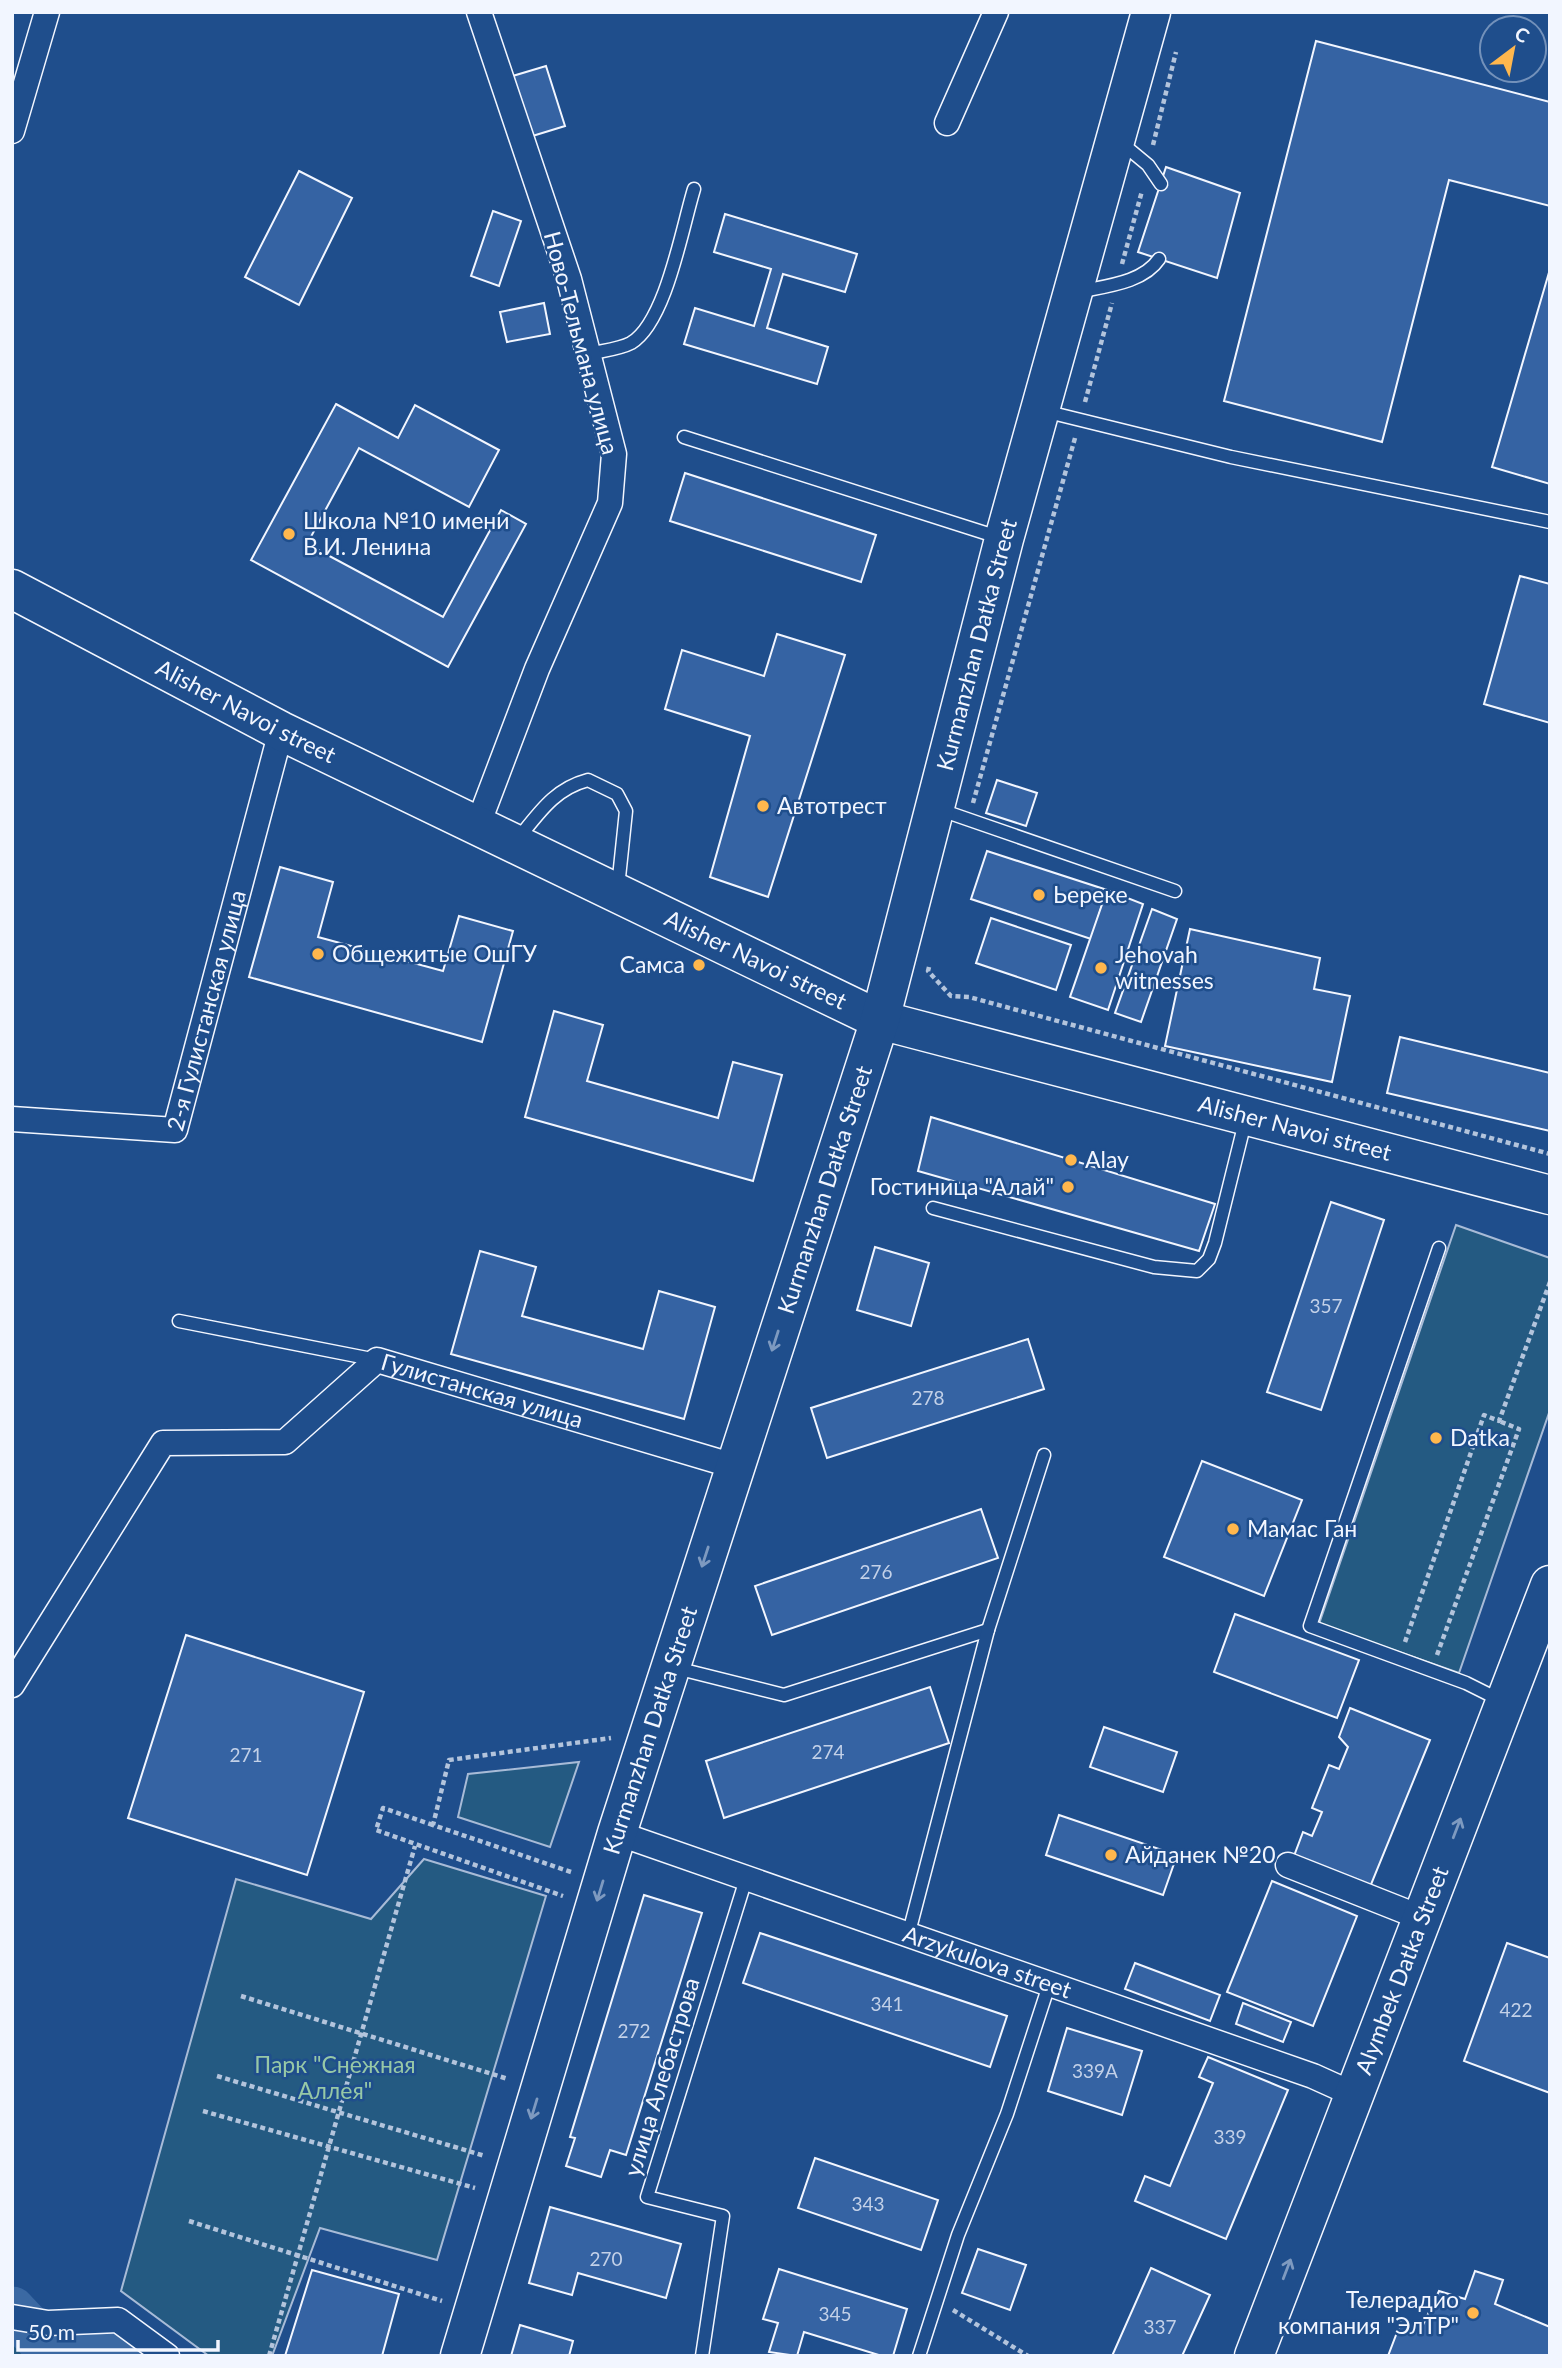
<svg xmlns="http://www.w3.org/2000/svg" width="1562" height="2368" font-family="Lato,sans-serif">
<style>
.green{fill:#245a82;stroke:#a8bbd7;stroke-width:2}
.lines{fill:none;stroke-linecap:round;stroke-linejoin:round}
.river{stroke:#3b69a3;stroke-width:47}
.building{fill:#3563a3;stroke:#f2f6ff;stroke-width:2}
.service-casing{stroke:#f2f6ff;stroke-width:15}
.minor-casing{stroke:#f2f6ff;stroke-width:27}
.primary-casing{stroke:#f2f6ff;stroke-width:41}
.path{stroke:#b3c4dc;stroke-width:4.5;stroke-dasharray:5 3.5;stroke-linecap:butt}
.service{stroke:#1f4e8c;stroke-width:12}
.minor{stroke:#1f4e8c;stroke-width:24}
.primary{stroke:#1f4e8c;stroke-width:38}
.oneway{stroke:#7e9ac0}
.poi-dot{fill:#ffb74d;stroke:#1f4e8c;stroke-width:2.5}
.labels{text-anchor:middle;stroke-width:5;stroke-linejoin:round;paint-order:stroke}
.number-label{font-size:19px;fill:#c3d1e8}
.street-label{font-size:23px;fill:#f2f6ff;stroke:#1f4e8c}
.poi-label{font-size:23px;fill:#f2f6ff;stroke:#1f4e8c;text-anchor:start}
.park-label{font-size:23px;fill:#97c8a6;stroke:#1f4e8c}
</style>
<rect width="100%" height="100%" fill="#1f4e8c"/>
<g class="green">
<path d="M1456,1225L1550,1258V1410L1459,1673L1319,1624Z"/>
<path d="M579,1762L550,1847L458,1817L468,1774Z"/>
<path d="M424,1859L546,1896L437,2260L320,2228L272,2356H209L121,2291L236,1879L371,1919Z"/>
<path d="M12,2339L69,2356H12Z"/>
</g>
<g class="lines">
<path class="river" d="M12,2310L45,2345L113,2347L122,2356"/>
</g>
<g class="building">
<path d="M1316,41L1550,102V206L1449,180L1382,442L1224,401Z"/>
<path d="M546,66L565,126L526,138L506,78Z"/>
<path d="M1166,167L1240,193L1217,278L1138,252Z"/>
<path d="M299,171L352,198L299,305L245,277Z"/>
<path d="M493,211L521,221L499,286L471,276Z"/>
<path d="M725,214L857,254L845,292L783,274L767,328L828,347L817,384L684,344L695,308L754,326L771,269L714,252Z"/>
<path d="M1550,269V484L1492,467Z"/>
<path d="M544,303L550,334L507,342L500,312Z"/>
<path d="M336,404L398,438L415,405L499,450L469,507L359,448L307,544L443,617L501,510L526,524L448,667L251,560Z"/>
<path d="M685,473L876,535L861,582L670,521Z"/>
<path d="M1520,576L1550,584V723L1484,704Z"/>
<path d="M777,634L845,655L768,897L710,877L750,736L665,709L682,650L764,676Z"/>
<path d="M997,780L1037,793L1026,826L986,813Z"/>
<path d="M987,851L1107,890L1091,939L971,899Z"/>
<path d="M280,867L333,882L318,937L443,971L459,916L513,931L482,1042L249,977Z"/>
<path d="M1107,890L1143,904L1108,1010L1070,997Z"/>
<path d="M1152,909L1177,919L1141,1022L1115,1013Z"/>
<path d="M991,918L1071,945L1056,990L976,963Z"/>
<path d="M1190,929L1320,958L1314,989L1350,996L1332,1082L1165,1046Z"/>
<path d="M554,1011L603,1025L587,1081L718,1118L733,1062L782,1075L753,1181L525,1117Z"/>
<path d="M1400,1037L1550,1073V1131L1387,1093Z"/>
<path d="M931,1117L1215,1204L1199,1251L918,1171Z"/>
<path d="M1331,1202L1384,1220L1321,1410L1267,1392Z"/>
<path d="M875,1247L929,1263L911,1326L857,1310Z"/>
<path d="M480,1251L536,1267L522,1316L643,1349L659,1291L715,1307L684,1419L451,1354Z"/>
<path d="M1028,1339L1044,1389L827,1458L811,1408Z"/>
<path d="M1202,1461L1302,1500L1264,1596L1164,1557Z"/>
<path d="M981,1509L998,1558L772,1635L755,1586Z"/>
<path d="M1235,1614L1359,1660L1337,1718L1214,1672Z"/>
<path d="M186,1635L364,1692L307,1875L128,1818Z"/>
<path d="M930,1687L949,1743L724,1818L706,1761Z"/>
<path d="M1350,1708L1430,1740L1370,1887L1294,1856L1303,1832L1312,1836L1322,1812L1312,1808L1329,1765L1339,1769L1348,1747L1339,1737Z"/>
<path d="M1104,1727L1177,1752L1163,1792L1090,1767Z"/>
<path d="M1059,1815L1177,1855L1163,1895L1046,1855Z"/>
<path d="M1272,1881L1357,1916L1313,2026L1227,1992Z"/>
<path d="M644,1895L702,1913L626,2155L610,2150L601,2177L566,2166L575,2138L570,2137Z"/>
<path d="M760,1933L1007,2016L990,2067L743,1983Z"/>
<path d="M1507,1943L1550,1958V2093L1464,2061Z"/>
<path d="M1135,1963L1220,1995L1210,2021L1125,1989Z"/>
<path d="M1243,2003L1291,2022L1283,2042L1236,2024Z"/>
<path d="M1067,2028L1142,2051L1122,2115L1048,2091Z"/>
<path d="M1208,2057L1288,2090L1226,2239L1135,2201L1145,2176L1170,2186L1213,2083L1199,2077Z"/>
<path d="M815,2158L938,2200L921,2250L798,2208Z"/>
<path d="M550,2207L681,2244L666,2298L578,2273L572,2295L529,2283Z"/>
<path d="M978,2249L1026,2265L1010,2310L962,2293Z"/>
<path d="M1151,2268L1210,2295L1182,2356H1112Z"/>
<path d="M779,2269L907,2309L893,2356H882L804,2332L797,2356L769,2352L778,2323L763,2319Z"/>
<path d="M312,2270L399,2294L382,2356H285Z"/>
<path d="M1475,2271L1503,2280L1495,2304L1550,2327V2356H1388L1401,2322L1421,2329L1439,2291L1465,2299Z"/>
<path d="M520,2325L573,2341L569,2356H511Z"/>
</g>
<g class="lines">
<defs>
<g id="service">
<path d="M1119,141L1148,165L1161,184"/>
<path d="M1078,292C1105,286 1143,283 1159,259"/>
<path d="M589,354C601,351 620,349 631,343C666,322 682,228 694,189"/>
<path d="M1044,411L1231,457L1550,522"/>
<path d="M684,437L1001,538"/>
<path d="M938,809L1175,891"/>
<path d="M517,840C539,813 554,789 588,780L617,794L626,811L618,887"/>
<path d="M933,1208L1154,1267L1197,1271L1209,1259L1215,1243L1246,1118"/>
<path d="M1439,1248L1310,1626L1466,1683L1502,1701"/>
<path d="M179,1321L377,1360"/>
<path d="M676,1668L784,1695L988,1630"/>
<path d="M908,1936L988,1630L1044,1455"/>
<path d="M702,2356L723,2216L647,2197L746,1879"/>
<path d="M919,2356L958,2235L1007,2114L1049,1985"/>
</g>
<g id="minor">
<path d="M947,123L996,12"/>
<path d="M12,131L47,12"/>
<path d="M477,827L537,669L610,503L614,454L569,279L479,12"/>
<path id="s1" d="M12,1119L175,1130L281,731"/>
<path id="s2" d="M12,1685L163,1443L285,1442L377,1360L734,1466"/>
<path id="s3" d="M617,1833L1313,2076L1355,2095"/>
<path d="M1288,1865L1422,1918"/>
<path d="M12,2317L48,2323L118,2320L167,2356"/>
</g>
<g id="primary">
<path id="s4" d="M12,589L281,731L880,1020L1550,1195"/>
<path id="s5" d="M460,2356L617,1833L880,1020L1004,539L1151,12"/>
<path id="s6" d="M1254,2356L1550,1585"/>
</g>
</defs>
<use href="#service" class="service-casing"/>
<use href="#minor" class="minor-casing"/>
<use href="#primary" class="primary-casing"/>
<g class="path">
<path d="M1153,145L1176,52"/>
<path d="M1122,264L1142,191"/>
<path d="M1085,402L1112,303"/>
<path d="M973,803L1075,438"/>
<path d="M929,967L928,971L951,996L969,997L1550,1154"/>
<path d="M1405,1642L1484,1415L1499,1421L1550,1282"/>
<path d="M1437,1655L1519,1429L1499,1421"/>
<path d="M433,1825L383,1808L376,1830L563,1896"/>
<path d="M571,1872L433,1825L449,1760L611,1738"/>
<path d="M241,1996L508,2079"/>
<path d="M217,2076L485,2156"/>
<path d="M203,2111L475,2188"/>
<path d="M189,2221L442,2301"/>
<path d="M953,2310L1028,2356"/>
<path d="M269,2356L415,1846"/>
</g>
<use href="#service" class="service"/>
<use href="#minor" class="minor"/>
<use href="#primary" class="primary"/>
</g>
<defs><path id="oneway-shaft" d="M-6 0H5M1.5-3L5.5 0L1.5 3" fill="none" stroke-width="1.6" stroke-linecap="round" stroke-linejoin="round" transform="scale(1.75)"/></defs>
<g class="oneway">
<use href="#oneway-shaft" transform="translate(775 1341) rotate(108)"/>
<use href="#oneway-shaft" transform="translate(705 1557) rotate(108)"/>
<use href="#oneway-shaft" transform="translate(1457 1828) rotate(-69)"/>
<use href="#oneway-shaft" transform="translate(600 1891) rotate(107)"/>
<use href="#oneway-shaft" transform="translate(534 2109) rotate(107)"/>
<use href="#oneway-shaft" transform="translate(1287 2269) rotate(-69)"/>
</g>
<g class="poi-dot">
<circle cx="289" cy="534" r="7"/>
<circle cx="763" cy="806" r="7"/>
<circle cx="1039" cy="895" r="7"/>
<circle cx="318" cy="954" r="7"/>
<circle cx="699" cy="965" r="7"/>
<circle cx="1101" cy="968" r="7"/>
<circle cx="1071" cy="1160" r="7"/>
<circle cx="1068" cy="1187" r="7"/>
<circle cx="1436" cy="1438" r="7"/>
<circle cx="1233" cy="1529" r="7"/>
<circle cx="1111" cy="1855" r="7"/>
<circle cx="1473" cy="2313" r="7"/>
</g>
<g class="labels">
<g class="number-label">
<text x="1326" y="1313">357</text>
<text x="928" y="1405">278</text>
<text x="876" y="1579">276</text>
<text x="828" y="1759">274</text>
<text x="246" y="1762">271</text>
<text x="887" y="2011">341</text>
<text x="1516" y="2017">422</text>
<text x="634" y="2038">272</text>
<text x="1095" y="2078">339А</text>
<text x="1230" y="2144">339</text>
<text x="868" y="2211">343</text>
<text x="606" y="2266">270</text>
<text x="835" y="2321">345</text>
<text x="1160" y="2334">337</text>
</g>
<g class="street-label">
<text transform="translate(581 343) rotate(75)" y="8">Ново-Тельмана улица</text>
<text dy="8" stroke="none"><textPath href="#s5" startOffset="1788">Kurmanzhan Datka Street</textPath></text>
<text dy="8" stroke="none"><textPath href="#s4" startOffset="264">Alisher Navoi street</textPath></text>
<text dy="8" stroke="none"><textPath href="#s4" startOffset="831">Alisher Navoi street</textPath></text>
<text dy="8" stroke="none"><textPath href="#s1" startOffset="287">2-я Гулистанская улица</textPath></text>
<text dy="8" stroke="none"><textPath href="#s4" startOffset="1398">Alisher Navoi street</textPath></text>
<text dy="8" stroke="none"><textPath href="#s5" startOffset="1222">Kurmanzhan Datka Street</textPath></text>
<text dy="8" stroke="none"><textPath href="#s2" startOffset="640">Гулистанская улица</textPath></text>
<text dy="8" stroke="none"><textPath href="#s5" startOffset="654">Kurmanzhan Datka Street</textPath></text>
<text dy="8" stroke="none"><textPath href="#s3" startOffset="392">Arzykulova street</textPath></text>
<text dy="8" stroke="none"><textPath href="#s6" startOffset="413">Alymbek Datka Street</textPath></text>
<text transform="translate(662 2077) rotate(-73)" y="8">улица Алебастрова</text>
</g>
<g class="poi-label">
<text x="303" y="529">Школа №10 имени<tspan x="303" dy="26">В.И. Ленина</tspan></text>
<text x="777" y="814">Автотрест</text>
<text x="1053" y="903">Ьереке</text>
<text x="332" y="962">Общежитые ОшГУ</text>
<text x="1115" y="963">Jehovah<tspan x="1115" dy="26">witnesses</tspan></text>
<text x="685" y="973" text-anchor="end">Самса</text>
<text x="1085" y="1168">Alay</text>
<text x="1054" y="1195" text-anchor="end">Гостиница "Алай"</text>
<text x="1450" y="1446">Datka</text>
<text x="1247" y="1537">Мамас Ган</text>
<text x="1125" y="1863">Айданек №20</text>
<text x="1459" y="2308" text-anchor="end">Телерадио<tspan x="1459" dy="26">компания "ЭлТР"</tspan></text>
</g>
<g class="park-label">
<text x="335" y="2073">Парк "Снежная<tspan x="335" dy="26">Аллея"</tspan></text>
</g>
</g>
<rect width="1562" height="2368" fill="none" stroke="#f2f6ff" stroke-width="28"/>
<g transform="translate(1513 49) rotate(32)"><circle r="33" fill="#1f4e8c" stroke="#7391ba" stroke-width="2"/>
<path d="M0-5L12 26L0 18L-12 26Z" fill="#ffb74d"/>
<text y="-10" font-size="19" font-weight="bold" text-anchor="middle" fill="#f2f6ff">С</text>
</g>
<path d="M18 2340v10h200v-10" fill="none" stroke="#f2f6ff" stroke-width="3.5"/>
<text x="28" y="2340" font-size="21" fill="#f2f6ff" stroke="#1f4e8c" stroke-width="5" paint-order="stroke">50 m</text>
</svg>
